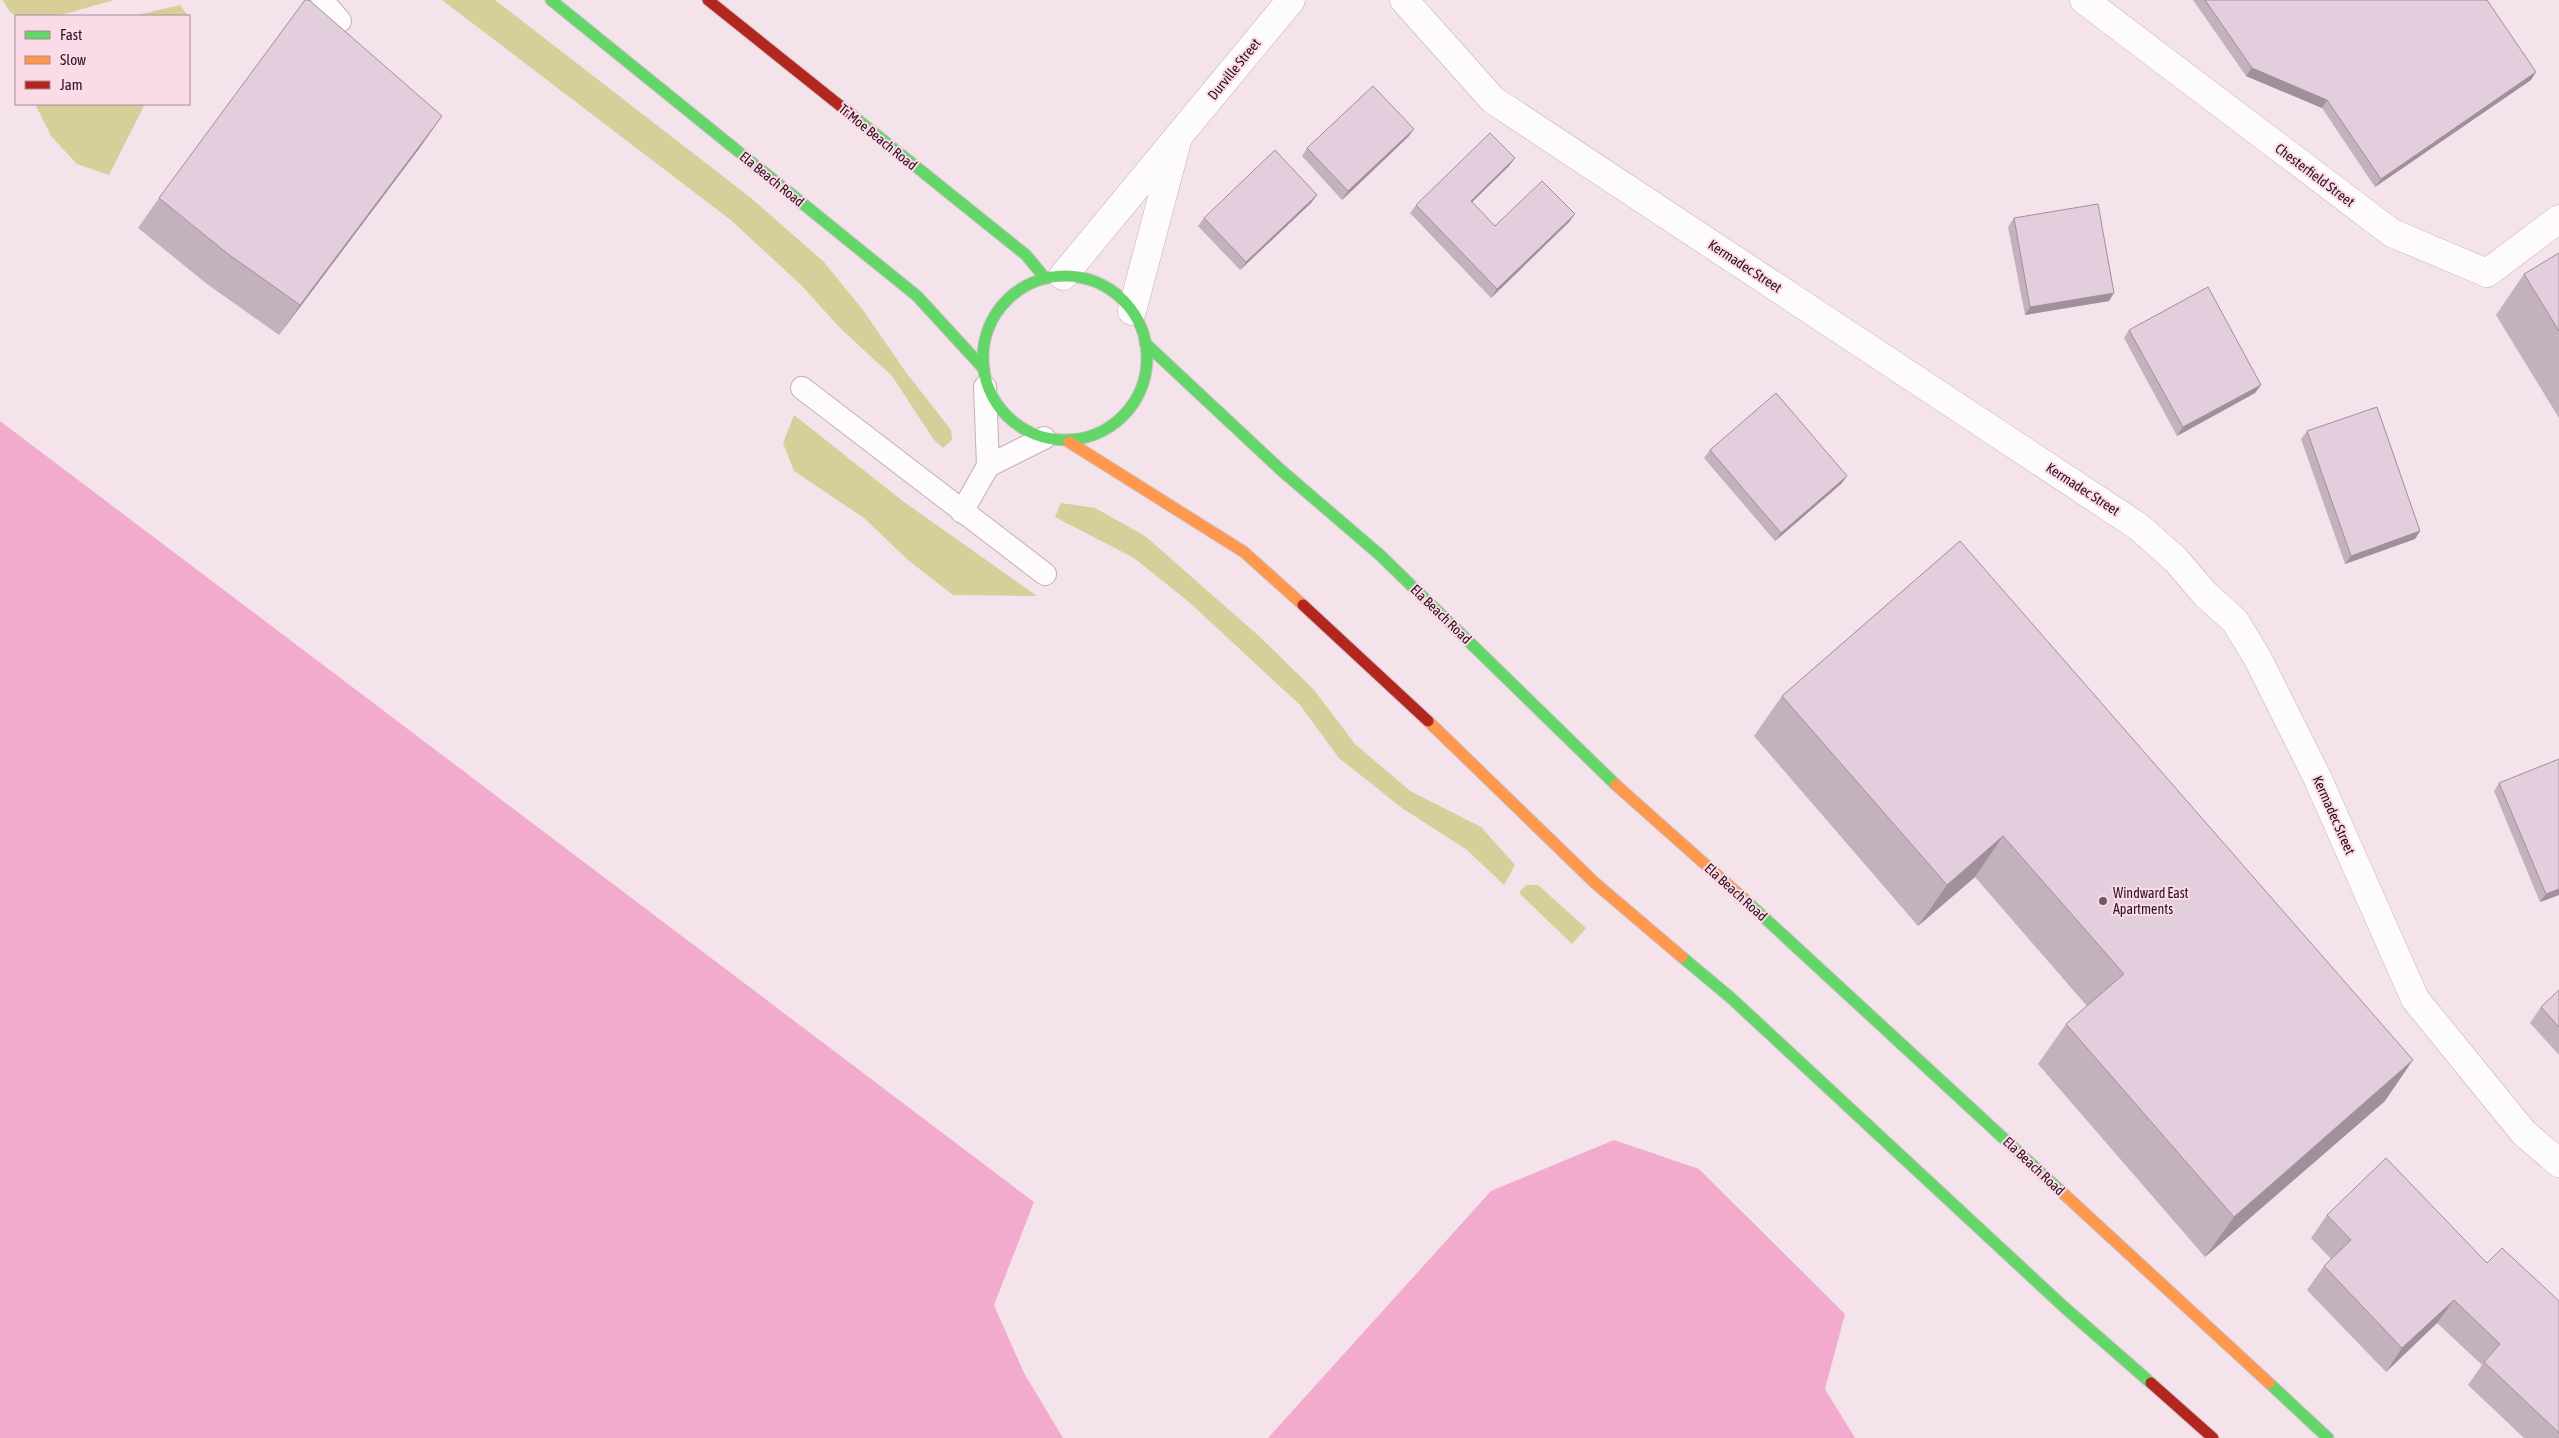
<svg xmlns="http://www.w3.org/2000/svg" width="2559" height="1438" font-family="'Asap Condensed',sans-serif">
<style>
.green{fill:#d6cf99}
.water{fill:#f3abcd}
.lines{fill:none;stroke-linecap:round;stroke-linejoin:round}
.lane-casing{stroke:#c5afb9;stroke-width:24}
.street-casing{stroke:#c5afb9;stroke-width:29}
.fast-casing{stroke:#cdc0c6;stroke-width:13}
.slow-casing{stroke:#cdc0c6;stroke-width:13}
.jam-casing{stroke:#cdc0c6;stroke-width:13}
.lane{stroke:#fdfbfc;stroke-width:22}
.street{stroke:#fdfbfc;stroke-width:28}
.fast{stroke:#63d668;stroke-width:11}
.slow{stroke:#ff974d;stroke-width:11}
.jam{stroke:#b3261e;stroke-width:11}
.wall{fill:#c3b1be}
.shaded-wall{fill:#9f909b}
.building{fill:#e3cedd;stroke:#9f909b}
.poi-dot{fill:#725a65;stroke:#fcdbe9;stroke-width:2}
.labels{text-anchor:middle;stroke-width:4;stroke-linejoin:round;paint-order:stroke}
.street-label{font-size:14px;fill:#2c101e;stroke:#fcdbe9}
.poi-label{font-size:14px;fill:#2c101e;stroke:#fcdbe9;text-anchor:start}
</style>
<rect width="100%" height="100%" fill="#f4e3ea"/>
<g class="green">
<path d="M3,0H114C86,7 47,23 18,16C10,14 6,7 3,0Z"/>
<path d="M442,0H495L751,198L823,261L863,310L905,371L951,430L952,440L943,448L934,440L892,376L840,328L802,286L732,221Z"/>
<path d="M180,5L188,16H133Z"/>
<path d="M35,104H145L109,175L77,164L51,136Z"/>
<path d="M794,415L904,502L1037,596L953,595L908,560L864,518L794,471L783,443Z"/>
<path d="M1061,503L1095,508L1145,536L1260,637L1314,690L1355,744L1410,791L1481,827L1515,865L1504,885L1467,850L1402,808L1339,758L1300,705L1189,602L1134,558L1055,517Z"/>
<path d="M1526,885H1538L1586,928L1572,944L1519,893Z"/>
</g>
<g class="water">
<path d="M0,421L1034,1202L994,1305L1024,1373L1063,1438H0Z"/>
<path d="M1614,1140L1699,1169L1845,1314L1825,1389L1855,1438H1268L1491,1191Z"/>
</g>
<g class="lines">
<defs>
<g id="lane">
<path d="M322,0L340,21"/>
<path d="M802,388L1045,574"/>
<path d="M988,466L1044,438"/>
<path d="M962,512L988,466L985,387"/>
</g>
<g id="street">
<path d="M1404,0L1493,100L2139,527L2176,560L2205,594L2235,621L2258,659L2317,777L2415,999L2524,1133L2559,1163"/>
<path d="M2084,0L2392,233L2487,273L2559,219"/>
<path d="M1063,276L1291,0"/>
<path d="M1132,311L1176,145"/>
</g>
<g id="fast">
<path d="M551,0L917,296L984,369"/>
<path d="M848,112L1026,255L1045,278"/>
<circle cx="1065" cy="358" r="82"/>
<path d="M1145,343L1282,471L1380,555L1616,785"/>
<path d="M1743,898L2065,1195"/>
<path d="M1682,957L1731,998L2064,1307L2151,1383"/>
<path d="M2269,1383L2328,1438"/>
</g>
<g id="slow">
<path d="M1069,442L1244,552L1303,605"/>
<path d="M1428,721L1595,883L1682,957"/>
<path d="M1616,785L1743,898"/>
<path d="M2065,1195L2269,1383"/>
</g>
<g id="jam">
<path d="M708,0L848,112"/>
<path d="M1303,605L1428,721"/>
<path d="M2151,1383L2213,1438"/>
</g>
</defs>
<use href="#lane" class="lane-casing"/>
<use href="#street" class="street-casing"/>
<use href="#fast" class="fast-casing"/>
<use href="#slow" class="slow-casing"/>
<use href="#jam" class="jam-casing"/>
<use href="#lane" class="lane"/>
<use href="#street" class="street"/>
<use href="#fast" class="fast"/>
<use href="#slow" class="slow"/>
<use href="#jam" class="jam"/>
</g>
<g class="wall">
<path d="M2193,0H2487L2531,80L2375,187L2322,108L2246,76Z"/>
<path d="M442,116L421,146L279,335L207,284L138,228L159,198Z"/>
<path d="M1414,129L1408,137L1342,200L1302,156L1307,148Z"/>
<path d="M1509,166L1472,202L1495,226L1575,214L1569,222L1491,298L1410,213L1416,205Z"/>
<path d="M1317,195L1311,203L1240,270L1198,226L1204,218Z"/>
<path d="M2014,218L2109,301L2025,315L2008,227Z"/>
<path d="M2559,253V418L2496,315L2524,274Z"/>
<path d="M2129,330L2261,385L2255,393L2177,436L2124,338Z"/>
<path d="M2307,431L2420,531L2415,539L2345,564L2301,439Z"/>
<path d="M1710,450L1847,476L1841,484L1775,541L1704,458Z"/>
<path d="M1960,541L2385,1101L2205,1257L2038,1064L2066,1024L2087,1006L1975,877L1918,926L1754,736L1782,696Z"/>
<path d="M2499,783L2559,895L2540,902L2494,791Z"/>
<path d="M2559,990V1055L2530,1023L2541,1007Z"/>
<path d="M2327,1215L2487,1263L2559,1301V1438H2524L2468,1385L2482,1365L2437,1323L2386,1372L2307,1290L2324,1266L2331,1259L2311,1238Z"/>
</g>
<g class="shaded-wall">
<path d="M2252,68L2327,100L2322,108L2246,76Z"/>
<path d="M2536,72L2531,80L2375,187L2381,179Z"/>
<path d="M442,116L421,146L279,335L300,305Z"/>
<path d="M1414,129L1408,137L1342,200L1348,191Z"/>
<path d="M1515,158L1509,166L1465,209L1471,201Z"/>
<path d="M1317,195L1311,203L1240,270L1246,262Z"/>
<path d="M1575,214L1569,222L1491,298L1497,289Z"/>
<path d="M2114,293L2109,301L2025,315L2030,307Z"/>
<path d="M2261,385L2255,393L2177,436L2183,427Z"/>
<path d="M1847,476L1841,484L1775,541L1781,533Z"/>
<path d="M2420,531L2415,539L2345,564L2351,556Z"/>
<path d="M2003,836L1975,877L1918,926L1947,885Z"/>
<path d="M2559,889V895L2540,902L2546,894Z"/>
<path d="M2413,1060L2385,1101L2205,1257L2234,1217Z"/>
<path d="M2454,1300L2437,1323L2386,1372L2402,1348Z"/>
</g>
<g class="building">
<path d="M305,0H309L442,116L300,305L228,254L159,198Z"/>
<path d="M2205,0H2487L2536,72L2381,179L2327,100L2252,68Z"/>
<path d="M1373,86L1414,129L1348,191L1307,148Z"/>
<path d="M1490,133L1515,158L1471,201L1495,226L1542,181L1575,214L1497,289L1416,205Z"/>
<path d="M1275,150L1317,195L1246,262L1204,218Z"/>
<path d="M2098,204L2114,293L2030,307L2014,218Z"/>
<path d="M2559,253V331L2524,274Z"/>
<path d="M2208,287L2261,385L2183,427L2129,330Z"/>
<path d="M1776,393L1847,476L1781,533L1710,450Z"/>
<path d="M2377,407L2420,531L2351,556L2307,431Z"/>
<path d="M1960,541L2413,1060L2234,1217L2066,1024L2124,974L2003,836L1947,885L1782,696Z"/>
<path d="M2559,759V889L2546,894L2499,783Z"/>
<path d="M2559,990V1027L2541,1007Z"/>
<path d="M2386,1158L2487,1263L2502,1248L2559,1301V1433L2484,1362L2500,1344L2454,1300L2402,1348L2324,1266L2351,1240L2327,1215Z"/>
</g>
<circle class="poi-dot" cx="2103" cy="901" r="5"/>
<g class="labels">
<g class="street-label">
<text transform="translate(1234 69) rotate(-51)" y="5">Durville Street</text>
<text transform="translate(878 137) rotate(39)" y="5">Tr Moe Beach Road</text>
<text transform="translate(2315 175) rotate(37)" y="5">Chesterfield Street</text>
<text transform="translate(772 179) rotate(39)" y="5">Ela Beach Road</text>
<text transform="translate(1745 266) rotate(33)" y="5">Kermadec Street</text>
<text transform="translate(2083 489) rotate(33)" y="5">Kermadec Street</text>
<text transform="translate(1441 614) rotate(44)" y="5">Ela Beach Road</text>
<text transform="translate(2334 815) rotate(66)" y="5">Kermadec Street</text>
<text transform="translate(1736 892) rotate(42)" y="5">Ela Beach Road</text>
<text transform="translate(2034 1166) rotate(43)" y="5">Ela Beach Road</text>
</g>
<g class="poi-label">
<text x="2113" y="898">Windward East<tspan x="2113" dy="16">Apartments</tspan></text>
</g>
</g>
<rect x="15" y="15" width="175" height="90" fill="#fcdbe9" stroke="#a98a98"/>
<rect x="25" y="31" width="25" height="8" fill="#63d668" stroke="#a98a98"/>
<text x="60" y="40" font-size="15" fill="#2c101e">Fast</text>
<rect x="25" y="56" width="25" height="8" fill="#ff974d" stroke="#a98a98"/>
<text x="60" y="65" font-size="15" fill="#2c101e">Slow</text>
<rect x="25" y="81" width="25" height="8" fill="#b3261e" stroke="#a98a98"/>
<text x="60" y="90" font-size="15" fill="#2c101e">Jam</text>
</svg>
